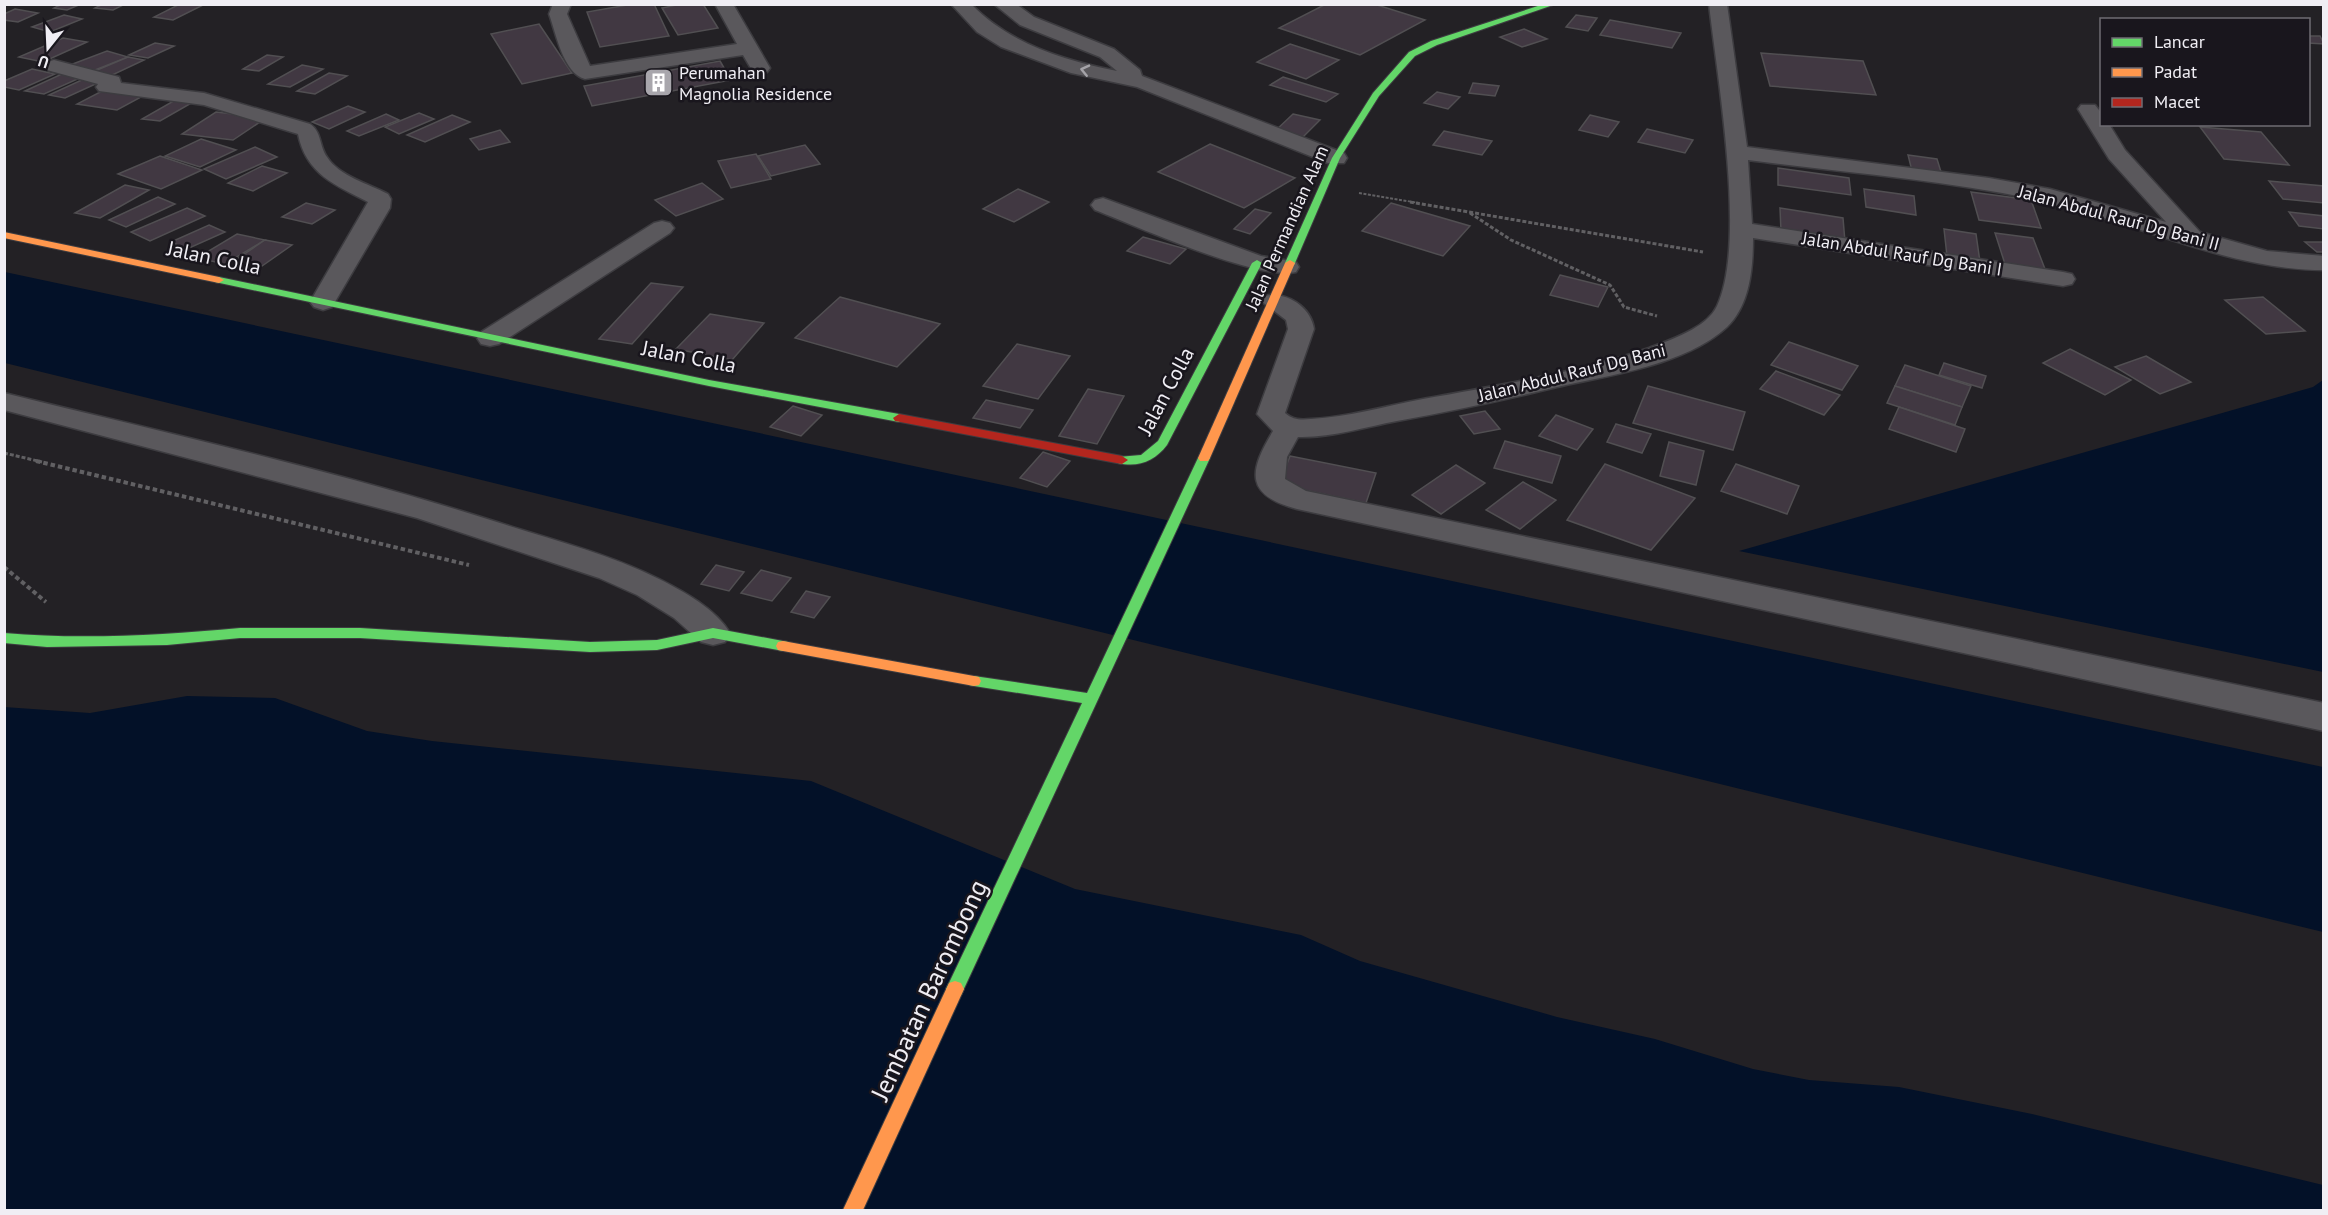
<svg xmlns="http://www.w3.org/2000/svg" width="2328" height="1215" font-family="'PT Sans',sans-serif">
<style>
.water{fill:#031128}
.building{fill:#413842;stroke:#514f52;stroke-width:1.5}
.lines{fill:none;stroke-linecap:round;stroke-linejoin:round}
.street-casing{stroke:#3d3c40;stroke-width:3}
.fast-casing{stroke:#3d3c40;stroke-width:2}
.slow-casing{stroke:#3d3c40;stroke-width:2}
.jam-casing{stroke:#3d3c40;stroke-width:2}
.path-far2{stroke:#616063;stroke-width:2;stroke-dasharray:3 1.5;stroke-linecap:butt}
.path-far1{stroke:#616063;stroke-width:3;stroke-dasharray:4 2;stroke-linecap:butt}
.path{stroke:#616063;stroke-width:4;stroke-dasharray:4.5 3;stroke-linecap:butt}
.street{fill:#5a585c;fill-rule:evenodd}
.fast{fill:#63d668;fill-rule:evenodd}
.slow{fill:#ff974d;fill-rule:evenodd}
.jam{fill:#b3261e;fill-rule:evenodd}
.oneway{stroke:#a5a3a8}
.labels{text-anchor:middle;stroke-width:5;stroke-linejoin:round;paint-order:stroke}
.far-poi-label{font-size:18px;fill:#f0eef4;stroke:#19161d;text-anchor:start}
.far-street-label{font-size:18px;fill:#f0eef4;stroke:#19161d}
.street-label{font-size:21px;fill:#f0eef4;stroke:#19161d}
.near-street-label{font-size:26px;fill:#f0eef4;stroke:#19161d}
</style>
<rect width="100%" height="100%" fill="#232125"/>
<g class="water">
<path d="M5,272L2323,767V932L5,363Z"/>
<path d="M2323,380V672L1739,551L2313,387Z"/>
<path d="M187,696L275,698L367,731L432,741L811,781L1075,889L1301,935L1360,961L1557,1017L1655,1039L1753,1069L1809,1080L1899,1087L2032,1114L2323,1185V1210H5L4,707L90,713Z"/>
</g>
<g class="building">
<path d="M62,4H81L67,10L54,8Z"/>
<path d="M103,4H125L113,10L95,8Z"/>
<path d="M180,4H205L173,20L154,17Z"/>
<path d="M633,4H654L669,36L600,47L587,12Z"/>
<path d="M681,4H703L718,28L678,35L662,8Z"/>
<path d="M1326,4H1374L1425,20L1360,55L1279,28Z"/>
<path d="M15,9L38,13L18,22L4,20V14Z"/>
<path d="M64,15L82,19L50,32L32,27Z"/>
<path d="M1576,15L1597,18L1588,31L1566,27Z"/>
<path d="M1610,20L1681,33L1672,48L1600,35Z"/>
<path d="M539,24L572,73L522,84L491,34Z"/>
<path d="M1524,29L1547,39L1522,47L1500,37Z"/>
<path d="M2308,36H2320L2324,44L2308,43Z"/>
<path d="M63,38L87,42L43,62L19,57Z"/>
<path d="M155,43L174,46L148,58L129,55Z"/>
<path d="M1290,44L1339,60L1306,79L1257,62Z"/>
<path d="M107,51L128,57L90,72L70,65Z"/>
<path d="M1761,53L1863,61L1876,95L1770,86Z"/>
<path d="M267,55L283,57L259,71L243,69Z"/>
<path d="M128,57L144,60L108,77L90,73Z"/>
<path d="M720,61L731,80L592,106L584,86Z"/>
<path d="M302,65L323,69L290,87L268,84Z"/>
<path d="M32,69L55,74L19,90L4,87V81Z"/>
<path d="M64,73L82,77L44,94L25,91Z"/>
<path d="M329,73L347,76L315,94L297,91Z"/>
<path d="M1283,77L1338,94L1326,102L1270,85Z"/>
<path d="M86,78L102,81L65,98L49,95Z"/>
<path d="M1473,83L1499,86L1495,96L1469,93Z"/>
<path d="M104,90L143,96L117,110L77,104Z"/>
<path d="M1437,92L1460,97L1448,109L1424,103Z"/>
<path d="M177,99L195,101L160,121L142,119Z"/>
<path d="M348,106L365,112L329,129L312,122Z"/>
<path d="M216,112L266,118L233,140L182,134Z"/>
<path d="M419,113L434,119L399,134L385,127Z"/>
<path d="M386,114L399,120L359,136L347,131Z"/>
<path d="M1293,114L1320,120L1302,138L1275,131Z"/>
<path d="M452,115L470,122L425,142L407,135Z"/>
<path d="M1590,115L1619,122L1608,137L1579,130Z"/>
<path d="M2200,127L2261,132L2289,165L2224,159Z"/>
<path d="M1647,129L1693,140L1685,153L1638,142Z"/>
<path d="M500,130L510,142L479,150L470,139Z"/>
<path d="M1444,131L1492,141L1482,155L1433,145Z"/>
<path d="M201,139L236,150L200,167L165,156Z"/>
<path d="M1210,144L1295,178L1244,208L1158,172Z"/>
<path d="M805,145L820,164L771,176L758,156Z"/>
<path d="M255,147L277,157L226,179L204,169Z"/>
<path d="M756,154L771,179L731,188L718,161Z"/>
<path d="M1908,155L1937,159L1942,175L1912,171Z"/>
<path d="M160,156L202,170L161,189L118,174Z"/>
<path d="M262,166L287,173L253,191L228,183Z"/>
<path d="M1778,168L1849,178L1851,195L1778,185Z"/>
<path d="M2269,181L2324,186V203L2283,199Z"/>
<path d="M702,183L723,199L676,216L655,200Z"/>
<path d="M125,185L149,190L100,218L75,213Z"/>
<path d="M1018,189L1049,202L1014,222L983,209Z"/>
<path d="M1864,189L1914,196L1916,215L1866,207Z"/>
<path d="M1971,192L2031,200L2041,228L1979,220Z"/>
<path d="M158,197L175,204L126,227L109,220Z"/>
<path d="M306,203L335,210L312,224L282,217Z"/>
<path d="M1391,203L1470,226L1443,256L1362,231Z"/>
<path d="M187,208L205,216L150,241L131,232Z"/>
<path d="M1780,208L1843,218L1845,242L1781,232Z"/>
<path d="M1255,209L1271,213L1250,234L1234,229Z"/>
<path d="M2289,212L2324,216V229L2299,226Z"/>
<path d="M209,225L225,232L187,249L171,242Z"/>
<path d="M1944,229L1976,234L1980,262L1947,256Z"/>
<path d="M1995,233L2033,238L2045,269L2005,264Z"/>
<path d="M237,234L265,240L225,264L197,258Z"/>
<path d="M1143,237L1186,249L1170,264L1127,251Z"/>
<path d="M265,240L292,245L262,266L234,261Z"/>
<path d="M2305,242H2324V252H2317Z"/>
<path d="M1560,275L1608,287L1598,307L1550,295Z"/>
<path d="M651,283L683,287L632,344L599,339Z"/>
<path d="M840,297L940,324L897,367L795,338Z"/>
<path d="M2263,297L2305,331L2266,334L2225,300Z"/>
<path d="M710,314L764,323L732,360L676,349Z"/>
<path d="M1789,342L1858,366L1842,390L1771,365Z"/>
<path d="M1017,344L1070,356L1038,399L983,386Z"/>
<path d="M2070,349L2131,380L2105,395L2043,363Z"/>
<path d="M2146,356L2191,382L2160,394L2115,367Z"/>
<path d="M1944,363L1986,376L1982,388L1939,375Z"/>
<path d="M1905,365L1971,386L1962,407L1895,386Z"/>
<path d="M1776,371L1840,395L1824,415L1760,389Z"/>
<path d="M1648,386L1745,412L1733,450L1633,423Z"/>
<path d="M1895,386L1962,407L1955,425L1887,403Z"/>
<path d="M1088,389L1124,396L1097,444L1059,436Z"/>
<path d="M986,400L1033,410L1020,428L973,418Z"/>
<path d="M793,406L822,415L801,436L770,427Z"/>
<path d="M1899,407L1965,429L1956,452L1889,429Z"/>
<path d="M1485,411L1500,429L1474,434L1460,416Z"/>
<path d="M1556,415L1593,429L1577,450L1539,436Z"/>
<path d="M1616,424L1651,434L1642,453L1607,442Z"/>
<path d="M1505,441L1561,456L1552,483L1494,468Z"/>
<path d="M1669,442L1704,451L1696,485L1660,476Z"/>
<path d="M1043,452L1070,461L1047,487L1020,478Z"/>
<path d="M1290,456L1376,473L1366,503L1279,485Z"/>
<path d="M1605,464L1695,498L1651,550L1567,520Z"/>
<path d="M1736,464L1799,486L1787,514L1721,491Z"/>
<path d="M1456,465L1485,483L1441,514L1412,495Z"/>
<path d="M1523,482L1556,500L1520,529L1486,510Z"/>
<path d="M716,565L744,572L729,591L701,584Z"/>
<path d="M761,570L791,578L772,601L741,593Z"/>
<path d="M806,591L830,597L814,618L791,612Z"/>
</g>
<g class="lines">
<defs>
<g id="street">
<path d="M553,4H571L567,14L590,66L737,44L715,4H733L770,68L767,72H753L743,55L585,79C563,73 556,33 549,14Z"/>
<path d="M951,4H971C1010,44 1063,60 1117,71L1100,57L1020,25L994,4H1016L1034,17L1114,49L1140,70L1142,76L1344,153L1347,158L1344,163H1328L1137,87L1071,73L1001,47L977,32Z"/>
<path d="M1709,4H1727L1747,147L1989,178L2050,189L2166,222L2109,159L2078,109L2081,105H2095L2102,114V124H2109L2125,150L2200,232L2267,251L2324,256V270C2229,270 2137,223 2046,202C1949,180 1847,173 1748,160L1752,224L2063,272L2072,274L2075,279L2072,284L2063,286L1753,238C1753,268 1750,305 1727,327C1686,365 1610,375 1557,387C1504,400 1451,411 1397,421C1365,427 1331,438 1298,437L1287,457L1285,479L1306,491L2324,703V731L1297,509C1244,495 1249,471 1273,431L1257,414L1288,329L1286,320L1261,301L1265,296C1286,291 1311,307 1314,329L1285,413C1293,420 1301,420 1311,419C1348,417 1386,406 1423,399C1495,386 1580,372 1649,348C1670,340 1707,328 1717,306C1747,242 1717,77 1709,4Z"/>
<path d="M54,60L119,77L121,83L204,93L310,124C322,132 319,146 327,157C339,176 369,184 388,194L391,199L390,208L332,307L323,310L314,307L310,302L368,202C335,185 306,174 298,134L204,105L99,91L96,87L98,84L47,70L44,66L47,62Z"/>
<path d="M1103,198L1261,256L1296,262L1299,267L1296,272C1258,281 1136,226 1095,210L1091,205L1095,200Z"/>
<path d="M662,221L670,223L674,228L670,233L499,344L490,346L481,344L477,338L481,332L654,223Z"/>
<path d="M4,393C170,434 338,471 500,523C553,540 609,554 659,579C683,591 716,609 730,633L725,642L713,645L701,642L674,618L637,595L599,578L417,518L4,410Z"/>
</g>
<g id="fast">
<path d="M1544,4H1556L1437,45L1415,56L1379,96L1340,158L1295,263L1294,265H1286L1285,263L1332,158L1373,93L1409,52L1431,41Z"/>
<path d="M1257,260L1262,263L1167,445C1155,461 1138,468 1118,463L1116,460L1118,457L1141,455L1158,441L1252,263Z"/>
<path d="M219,277L709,380L899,414L905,418L899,422L709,386L215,282V278Z"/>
<path d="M1204,454L1210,458L961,995L955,997L949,995L946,989L949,983L1082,703L974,686L969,685L967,681L969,677L974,676L1087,693L1198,458Z"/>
<path d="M240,628H360L590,642L657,640L713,628L783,641L788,642L790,646L788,650L783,651L713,638L657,650L590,652L360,638H240L167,645L47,647L4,643V633C83,640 162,635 240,628Z"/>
</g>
<g id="slow">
<path d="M4,232L219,277L224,280L219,283L4,238Z"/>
<path d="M1290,260L1295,263L1210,458L1208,461H1200L1198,458L1285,263Z"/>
<path d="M783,641L974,676L979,677L981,681L979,685L974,686L783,651L778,650L776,646L778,642Z"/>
<path d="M955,981L961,983L964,989L863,1210H843L949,983Z"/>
</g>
<path id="jam" d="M899,414L1122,456L1128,460L1122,464L895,421L893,418Z"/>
</defs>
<use href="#street" class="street-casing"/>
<use href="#fast" class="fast-casing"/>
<use href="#slow" class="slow-casing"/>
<use href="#jam" class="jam-casing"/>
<path class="path-far2" d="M1359,193L1419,203"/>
<g class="path-far1">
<path d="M1410,202L1703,252"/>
<path d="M1470,213L1511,240L1610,285L1624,307L1657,316"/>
<path d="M4,453L42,462"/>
</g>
<g class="path">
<path d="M36,461L469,565"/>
<path d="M4,567L46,602"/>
</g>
<use href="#street" class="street"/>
<use href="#fast" class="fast"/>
<use href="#slow" class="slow"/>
<use href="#jam" class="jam"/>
</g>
<defs><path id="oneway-chevron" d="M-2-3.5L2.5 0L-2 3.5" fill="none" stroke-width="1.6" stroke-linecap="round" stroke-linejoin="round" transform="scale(1.5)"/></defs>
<use class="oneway" href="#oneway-chevron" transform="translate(1085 70) rotate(-167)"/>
<defs>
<symbol id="building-square" viewBox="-11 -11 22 22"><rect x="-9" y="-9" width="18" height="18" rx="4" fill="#a8a6ac" stroke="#19161d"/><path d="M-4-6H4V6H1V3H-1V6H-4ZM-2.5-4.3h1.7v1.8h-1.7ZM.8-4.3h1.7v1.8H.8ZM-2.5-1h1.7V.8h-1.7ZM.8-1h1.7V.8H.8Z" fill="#fff"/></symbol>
</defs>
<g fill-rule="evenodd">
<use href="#building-square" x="642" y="66" width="33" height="33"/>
</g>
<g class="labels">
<g class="far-poi-label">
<text x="679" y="79">Perumahan<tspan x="679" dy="21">Magnolia Residence</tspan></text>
</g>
<g class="far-street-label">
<text transform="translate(2119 218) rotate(15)" y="6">Jalan Abdul Rauf Dg Bani II</text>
<text transform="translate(1287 228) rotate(-66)" y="6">Jalan Permandian Alam</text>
<text transform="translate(1902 254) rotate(9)" y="6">Jalan Abdul Rauf Dg Bani I</text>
<text transform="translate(1572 373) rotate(-14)" y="6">Jalan Abdul Rauf Dg Bani</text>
</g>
<g class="street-label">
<text transform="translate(214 258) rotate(12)" y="7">Jalan Colla</text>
<text transform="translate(689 357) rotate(11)" y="7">Jalan Colla</text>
<text transform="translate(1166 391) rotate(-62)" y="7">Jalan Colla</text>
</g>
<g class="near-street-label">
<text transform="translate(929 990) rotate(-65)" y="9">Jembatan Barombong</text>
</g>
</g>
<rect width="2328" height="1215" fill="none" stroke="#f0eef4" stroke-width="12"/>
<rect x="2100" y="18" width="210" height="108" fill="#19161d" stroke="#6f6c73" stroke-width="1.5"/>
<rect x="2112" y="38" width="30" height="9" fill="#63d668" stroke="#6f6c73" stroke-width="1.5"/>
<text x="2154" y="48" font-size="18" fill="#f0eef4">Lancar</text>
<rect x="2112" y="68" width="30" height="9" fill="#ff974d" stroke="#6f6c73" stroke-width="1.5"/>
<text x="2154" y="78" font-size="18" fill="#f0eef4">Padat</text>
<rect x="2112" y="98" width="30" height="9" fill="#b3261e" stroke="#6f6c73" stroke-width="1.5"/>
<text x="2154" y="108" font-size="18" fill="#f0eef4">Macet</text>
<g transform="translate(48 48) rotate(198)" stroke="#19161d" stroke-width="4.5" paint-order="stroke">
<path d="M0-4.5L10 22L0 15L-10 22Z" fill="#f0eef4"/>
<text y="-9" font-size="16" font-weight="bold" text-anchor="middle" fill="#f0eef4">U</text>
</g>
</svg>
